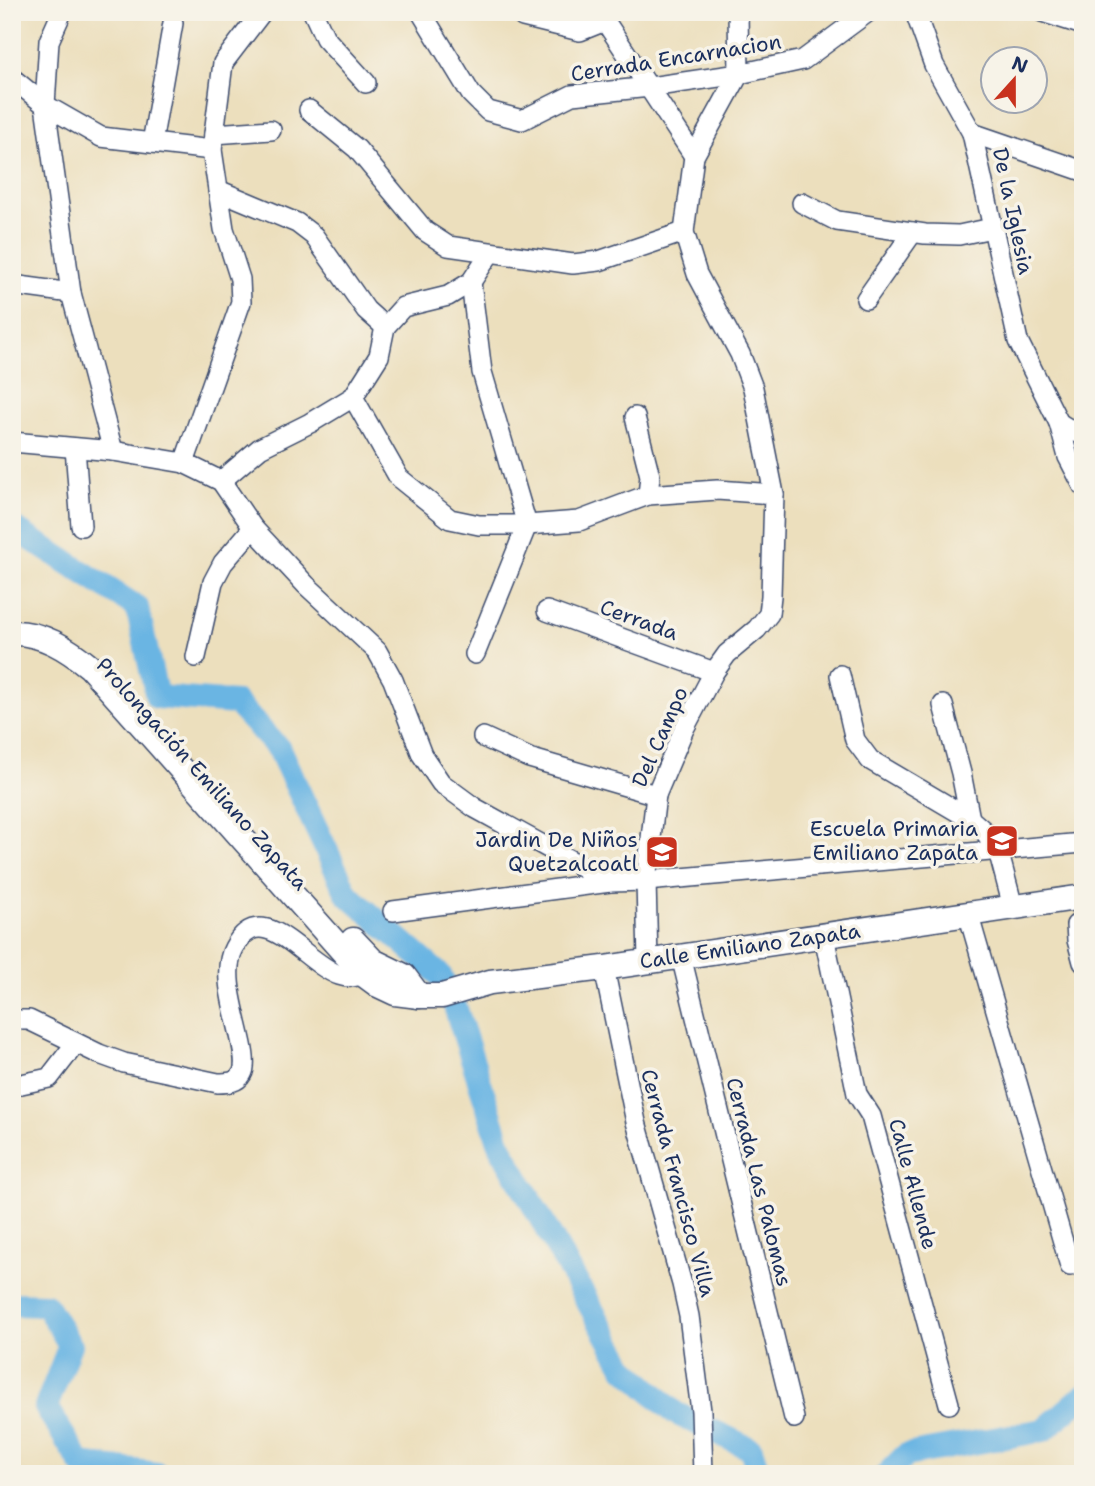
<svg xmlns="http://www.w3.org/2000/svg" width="1095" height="1486" font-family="'Shantell Sans',sans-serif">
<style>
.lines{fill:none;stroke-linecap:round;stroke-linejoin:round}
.river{stroke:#6bb5e3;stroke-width:24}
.minor-casing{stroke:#3a496c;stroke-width:22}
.major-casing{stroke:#3a496c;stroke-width:27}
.minor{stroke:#fff;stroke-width:19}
.major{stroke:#fff;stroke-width:24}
.labels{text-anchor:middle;stroke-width:7;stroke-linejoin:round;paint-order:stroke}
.street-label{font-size:21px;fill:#1b2f5e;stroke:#f7f3e8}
.poi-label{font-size:21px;fill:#1b2f5e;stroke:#f7f3e8;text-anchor:end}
</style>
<rect width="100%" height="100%" fill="#f7f3e8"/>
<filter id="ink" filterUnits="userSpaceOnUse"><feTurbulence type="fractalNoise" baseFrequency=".0143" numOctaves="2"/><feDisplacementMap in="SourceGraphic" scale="14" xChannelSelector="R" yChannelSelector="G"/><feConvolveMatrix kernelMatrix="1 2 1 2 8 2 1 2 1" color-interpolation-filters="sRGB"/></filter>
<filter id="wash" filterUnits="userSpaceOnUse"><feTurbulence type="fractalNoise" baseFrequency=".00686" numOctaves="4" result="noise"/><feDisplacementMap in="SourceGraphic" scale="28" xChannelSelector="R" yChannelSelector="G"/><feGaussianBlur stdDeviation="1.57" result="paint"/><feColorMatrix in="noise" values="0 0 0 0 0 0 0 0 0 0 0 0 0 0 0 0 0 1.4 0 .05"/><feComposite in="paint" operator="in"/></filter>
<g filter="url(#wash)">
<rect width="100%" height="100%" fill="#ecdfbd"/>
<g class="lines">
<g class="river">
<path d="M12,527L137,607L157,697L236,703L279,749L347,894L440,975L454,1003L501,1148L625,1368L675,1413L751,1449L759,1474"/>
<path d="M12,1304L46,1305L70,1345L46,1407L81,1464L157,1474"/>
<path d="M887,1474L906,1455L1044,1430L1083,1396"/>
</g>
</g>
</g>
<g filter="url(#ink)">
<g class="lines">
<defs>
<g id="minor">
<path d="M62,12L49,41L45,105L71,293L113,451"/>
<path d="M313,12L325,38L366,83"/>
<path d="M421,12L471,94L488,111L522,120L572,95L650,87L739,74L803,60L868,12"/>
<path d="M521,12L523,17L580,31L605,21"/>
<path d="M603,12L605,21L694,156"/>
<path d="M915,12L934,65L972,133L1018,341L1059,423L1068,457L1083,486"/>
<path d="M1042,12L1083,25"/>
<path d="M12,78L45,105L101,137L212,150"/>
<path d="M309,110L357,149L425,231L448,246L573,264L599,261L684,232"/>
<path d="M972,133L1083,171"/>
<path d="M214,134L271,130"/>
<path d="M152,143L173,23"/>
<path d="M218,190L297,223L314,236L366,310L385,327"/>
<path d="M802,203L837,221L925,234L959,235L992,228"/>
<path d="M471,282L482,372L527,525L475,654"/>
<path d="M12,285L71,293"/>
<path d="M866,299L913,232"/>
<path d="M353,397L399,478L450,519L479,525H527L579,521L648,495L717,490L774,494"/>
<path d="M635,417L650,476L648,495"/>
<path d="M1059,423L1074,432L1083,433"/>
<path d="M12,442L113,451L184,463L221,481L253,528L306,585L377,651L393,680L422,755L441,783L475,808L610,882L646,881L1083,843"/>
<path d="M75,448L81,526"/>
<path d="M184,463L241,302L240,279L224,229L212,150L223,63L262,12"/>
<path d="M221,481L260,448L310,423L353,397L379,356L385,327L403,307L448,296L471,282L490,253"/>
<path d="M547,611L714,672"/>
<path d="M196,657L213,582L223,563L253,528"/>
<path d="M840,675L855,740L870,760L970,819L985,832L998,850L1013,907"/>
<path d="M943,705L961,773L970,819"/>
<path d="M483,737L529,758L656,795"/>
<path d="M393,911L610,882"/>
<path d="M968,913L1070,1266"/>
<path d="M1076,925L1077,940L1083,962"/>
<path d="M824,936L857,1094L871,1116L949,1404"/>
<path d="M681,956L794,1418"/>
<path d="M648,961L646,881L656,795L684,729L714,672L727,654L757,629L769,614L771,596L774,494L753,388L740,354L697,274L684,232L694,156L739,74L738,12"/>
<path d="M604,968L636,1122L682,1284L689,1316L701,1411L703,1474"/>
<path d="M12,1020H29L99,1054L124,1063L218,1083C227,1083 237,1083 242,1074C254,1053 215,983 234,948C271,878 332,1019 371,964"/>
<path d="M12,1086L49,1078L76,1043"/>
</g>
<g id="major">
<path d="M12,633C42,632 68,649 90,667L363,974L378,985L395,993L419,996H442L490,982L604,968L1083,897"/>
<path d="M353,940L373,961L404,976L419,996"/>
</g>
</defs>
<use href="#minor" class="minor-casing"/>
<use href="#major" class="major-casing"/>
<use href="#minor" class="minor"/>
<use href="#major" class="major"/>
</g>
</g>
<defs>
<symbol id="school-square" viewBox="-11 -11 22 22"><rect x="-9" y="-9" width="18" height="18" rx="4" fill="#c8321e" stroke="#f7f3e8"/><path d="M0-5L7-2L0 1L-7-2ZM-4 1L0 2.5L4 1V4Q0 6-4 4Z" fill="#fff"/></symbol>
</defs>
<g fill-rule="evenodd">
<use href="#school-square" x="983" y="822" width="38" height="38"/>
<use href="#school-square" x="643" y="833" width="38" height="38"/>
</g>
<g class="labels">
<g class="street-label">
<text transform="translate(676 58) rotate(-9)" y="7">Cerrada Encarnacion</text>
<text transform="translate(1013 211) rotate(78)" y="7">De la Iglesia</text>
<text transform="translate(639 620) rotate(20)" y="7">Cerrada</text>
<text transform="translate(660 737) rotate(-66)" y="7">Del Campo</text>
<text transform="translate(202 774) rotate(48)" y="7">Prolongación Emiliano Zapata</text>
<text transform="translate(750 946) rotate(-8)" y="7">Calle Emiliano Zapata</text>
<text transform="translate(759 1182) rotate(76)" y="7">Cerrada Las Palomas</text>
<text transform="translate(678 1183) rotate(75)" y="7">Cerrada Francisco Villa</text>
<text transform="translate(913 1184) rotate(75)" y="7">Calle Allende</text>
</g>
<g class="poi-label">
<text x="978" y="836">Escuela Primaria<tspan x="978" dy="24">Emiliano Zapata</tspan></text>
<text x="638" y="847">Jardin De Niños<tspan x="638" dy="24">Quetzalcoatl</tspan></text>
</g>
</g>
<rect width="1095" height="1486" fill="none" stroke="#f7f3e8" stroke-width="42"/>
<g transform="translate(1014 80) rotate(21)"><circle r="33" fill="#f7f3e8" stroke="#9fa5b1" stroke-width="2"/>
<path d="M0-5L12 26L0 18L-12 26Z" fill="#c8321e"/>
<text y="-10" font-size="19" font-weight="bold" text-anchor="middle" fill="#1b2f5e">N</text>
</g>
</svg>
